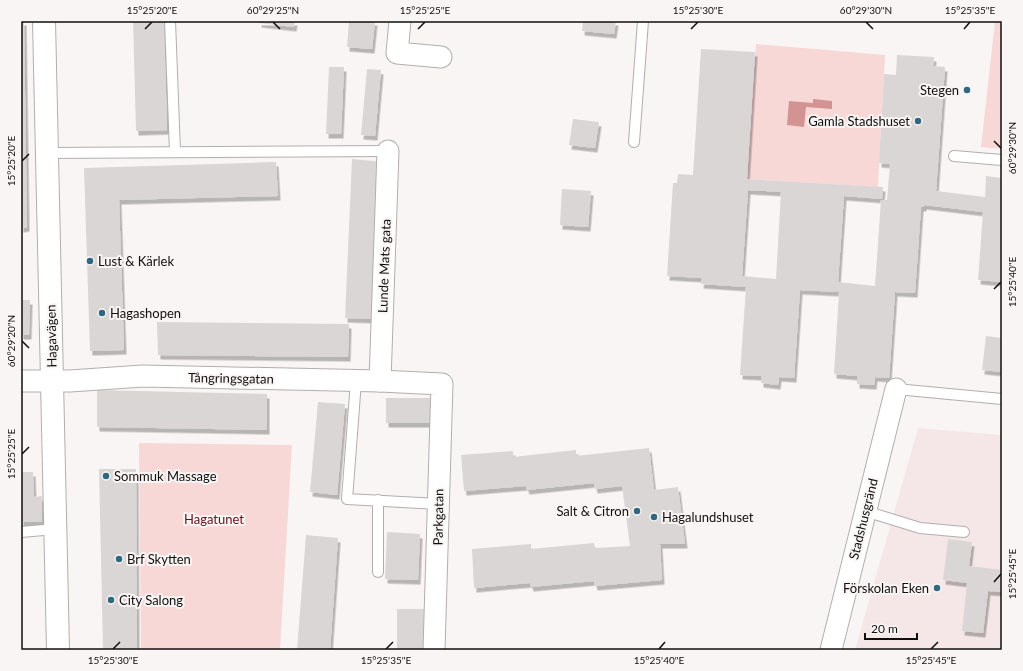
<svg xmlns="http://www.w3.org/2000/svg" width="1023" height="671" font-family="Lato,sans-serif">
<style>
.built{fill:#f5e7e7}
.green{fill:#f8d7d7}
.water{fill:#d29392}
.building{fill:#dbd6d6;fill-rule:evenodd;filter:url(#shadow)}
.lines{fill:none;stroke-linecap:round;stroke-linejoin:round}
.lane-casing{stroke:#b3aeae;stroke-width:12}
.street-casing{stroke:#b3aeae;stroke-width:23}
.secondary-casing{stroke:#b3aeae;stroke-width:24}
.lane{stroke:#fff;stroke-width:10}
.street{stroke:#fff;stroke-width:21}
.secondary{stroke:#fff;stroke-width:22}
.ticks{fill:none;stroke:#100e0e;stroke-width:1.5}
.poi-dot{fill:#2e6881;stroke:#faf5f5;stroke-width:1.5}
.labels{text-anchor:middle;stroke-width:4;stroke-linejoin:round;paint-order:stroke}
.poi-label{font-size:13px;fill:#100e0e;stroke:#faf5f5;text-anchor:start}
.street-label{font-size:13px;fill:#100e0e;stroke:#faf5f5}
.park-label{font-size:13px;fill:#5f131c;stroke:#faf5f5}
.neatline{fill:none;stroke:#100e0e;stroke-width:1.5}
.ticks-label{font-size:10px;text-anchor:middle;fill:#100e0e}
</style>
<defs>
<filter id="shadow"><feDropShadow dx="2.5" dy="4.5" stdDeviation="0" flood-color="#0004"/></filter>
</defs>
<rect width="100%" height="100%" fill="#faf5f5"/>
<path class="built" d="M918,428L1002,435V650H855Z"/>
<g class="green">
<path d="M995,21H1002V149L981,147Z"/>
<path d="M756,44L885,55L878,187L747,179Z"/>
<path d="M139,443L292,445L280,650H141Z"/>
</g>
<path class="water" d="M813,99L832,101V109L806,107L804,127L787,125L789,101L813,103Z"/>
<g class="building">
<path d="M21,21H24L27,227L21,228Z"/>
<path d="M133,21H164L167,130L136,131Z"/>
<path d="M259,21H295L294,27L259,23Z"/>
<path d="M349,21H375L372,49L347,47Z"/>
<path d="M583,21H616L614,34L582,31Z"/>
<path d="M701,49L755,52L747,179L883,187L882,199L844,196L838,282L875,286L881,200H887L890,164L879,163L884,74L896,75L897,55L934,57L933,66L945,67L936,191L985,197L986,176L1002,178V282L978,280L983,212L924,205V207H921L915,293L895,292L889,378L875,377L874,385L857,384V376L834,374L839,292L800,290L794,378L779,377L778,385L761,383V376L740,375L746,287L701,284L702,278L667,276L673,183H677L678,174L693,175ZM748,190L781,192L776,279L742,276Z"/>
<path d="M329,67H344L341,134H326Z"/>
<path d="M367,69L381,70L375,136L361,135Z"/>
<path d="M573,119L599,122L595,148L569,145Z"/>
<path d="M352,159L383,162L374,319L345,318Z"/>
<path d="M276,162L278,196L119,200L124,350L90,351L84,168Z"/>
<path d="M562,189L591,191L588,227L560,225Z"/>
<path d="M21,300H30L29,335H21Z"/>
<path d="M157,322L349,324L348,357L158,355Z"/>
<path d="M986,336L1002,338V372L982,370Z"/>
<path d="M97,390L267,394V430L97,427Z"/>
<rect x="386" y="398" width="44" height="25"/>
<path d="M318,402L345,404L337,495L310,492Z"/>
<path d="M649,448L654,490L678,487L685,544H660L662,580L595,586L594,581L531,587L530,583L474,588L472,549L531,544V549L594,543L595,548L630,546L622,486L595,489L594,483L527,490L526,486L464,491L461,455L513,451V457L576,450V456Z"/>
<path d="M99,469H136L137,650H103Z"/>
<path d="M21,472H33L34,497L42,496V522H21Z"/>
<path d="M387,532L420,534L418,580L385,579Z"/>
<path d="M306,535L338,538L330,650H297Z"/>
<path d="M948,539L972,542L969,566L1002,570V592L988,591L983,633L962,631L967,583L943,580Z"/>
<rect x="397" y="609" width="29" height="41"/>
</g>
<g class="lines">
<defs>
<g id="lane">
<path d="M170,21L175,152"/>
<path d="M634,142L643,21"/>
<path d="M47,153L388,151"/>
<path d="M954,156L1002,160"/>
<path d="M356,381L347,499L438,504"/>
<path d="M896,389L1002,399"/>
<path d="M865,511L920,528L964,532"/>
<path d="M21,532L55,529"/>
<path d="M378,572V500"/>
</g>
<g id="street">
<path d="M400,21L397,53L441,57"/>
<path d="M21,381H70L143,376L380,381L442,384L434,650"/>
<path d="M380,381L388,151"/>
<path d="M831,650L896,389"/>
</g>
<path id="secondary" d="M44,21L58,650"/>
</defs>
<use href="#lane" class="lane-casing"/>
<use href="#street" class="street-casing"/>
<use href="#secondary" class="secondary-casing"/>
<use href="#lane" class="lane"/>
<use href="#street" class="street"/>
<use href="#secondary" class="secondary"/>
</g>
<path class="ticks" d="M273,22L280,29M866,22L873,29M145,29L152,22M418,29L425,22M691,29L698,22M964,29L970,22M994,141L1001,148M22,161L29,154M994,289L1001,282M22,341L29,348M22,454L29,447M994,582L1001,574M113,649L120,642M386,649L393,642M659,649L665,642M931,649L938,642"/>
<g class="poi-dot">
<circle cx="967" cy="90" r="4"/>
<circle cx="918" cy="121" r="4"/>
<circle cx="90" cy="261" r="4"/>
<circle cx="102" cy="313" r="4"/>
<circle cx="106" cy="476" r="4"/>
<circle cx="637" cy="511" r="4"/>
<circle cx="654" cy="517" r="4"/>
<circle cx="119" cy="559" r="4"/>
<circle cx="937" cy="588" r="4"/>
<circle cx="111" cy="600" r="4"/>
</g>
<g class="labels">
<g class="poi-label">
<text x="959" y="95" text-anchor="end">Stegen</text>
<text x="910" y="126" text-anchor="end">Gamla Stadshuset</text>
<text x="98" y="266">Lust &amp; Kärlek</text>
<text x="110" y="318">Hagashopen</text>
<text x="114" y="481">Sommuk Massage</text>
<text x="629" y="516" text-anchor="end">Salt &amp; Citron</text>
<text x="662" y="522">Hagalundshuset</text>
<text x="127" y="564">Brf Skytten</text>
<text x="929" y="593" text-anchor="end">Förskolan Eken</text>
<text x="119" y="605">City Salong</text>
</g>
<g class="street-label">
<text transform="translate(384 266) rotate(-88)" y="5">Lunde Mats gata</text>
<text transform="translate(51 336) rotate(-91)" y="5">Hagavägen</text>
<text transform="translate(231 378) rotate(1)" y="5">Tångringsgatan</text>
<text transform="translate(438 517) rotate(-89)" y="5">Parkgatan</text>
<text transform="translate(863 519) rotate(-76)" y="5">Stadshusgränd</text>
</g>
<g class="park-label">
<text x="214" y="524">Hagatunet</text>
</g>
</g>
<rect width="1023" height="671" fill="none" stroke="#faf5f5" stroke-width="44"/>
<path d="M865 633v6h52v-6" fill="none" stroke="#100e0e" stroke-width="2"/>
<text x="871" y="633" font-size="12" fill="#100e0e" stroke="#faf5f5" stroke-width="3" paint-order="stroke">20 m</text>
<rect x="22" y="22" width="979" height="627" class="neatline"/>
<g class="ticks-label">
<text x="152" y="14">15°25'20"E</text>
<text x="273" y="14">60°29'25"N</text>
<text x="425" y="14">15°25'25"E</text>
<text x="698" y="14">15°25'30"E</text>
<text x="866" y="14">60°29'30"N</text>
<text x="970" y="14">15°25'35"E</text>
<text transform="translate(1012 148) rotate(-90)" y="4">60°29'30"N</text>
<text transform="translate(11 161) rotate(-90)" y="4">15°25'20"E</text>
<text transform="translate(1012 282) rotate(-90)" y="4">15°25'40"E</text>
<text transform="translate(11 341) rotate(-90)" y="4">60°29'20"N</text>
<text transform="translate(11 454) rotate(-90)" y="4">15°25'25"E</text>
<text transform="translate(1012 574) rotate(-90)" y="4">15°25'45"E</text>
<text x="113" y="664">15°25'30"E</text>
<text x="386" y="664">15°25'35"E</text>
<text x="659" y="664">15°25'40"E</text>
<text x="931" y="664">15°25'45"E</text>
</g>
</svg>
